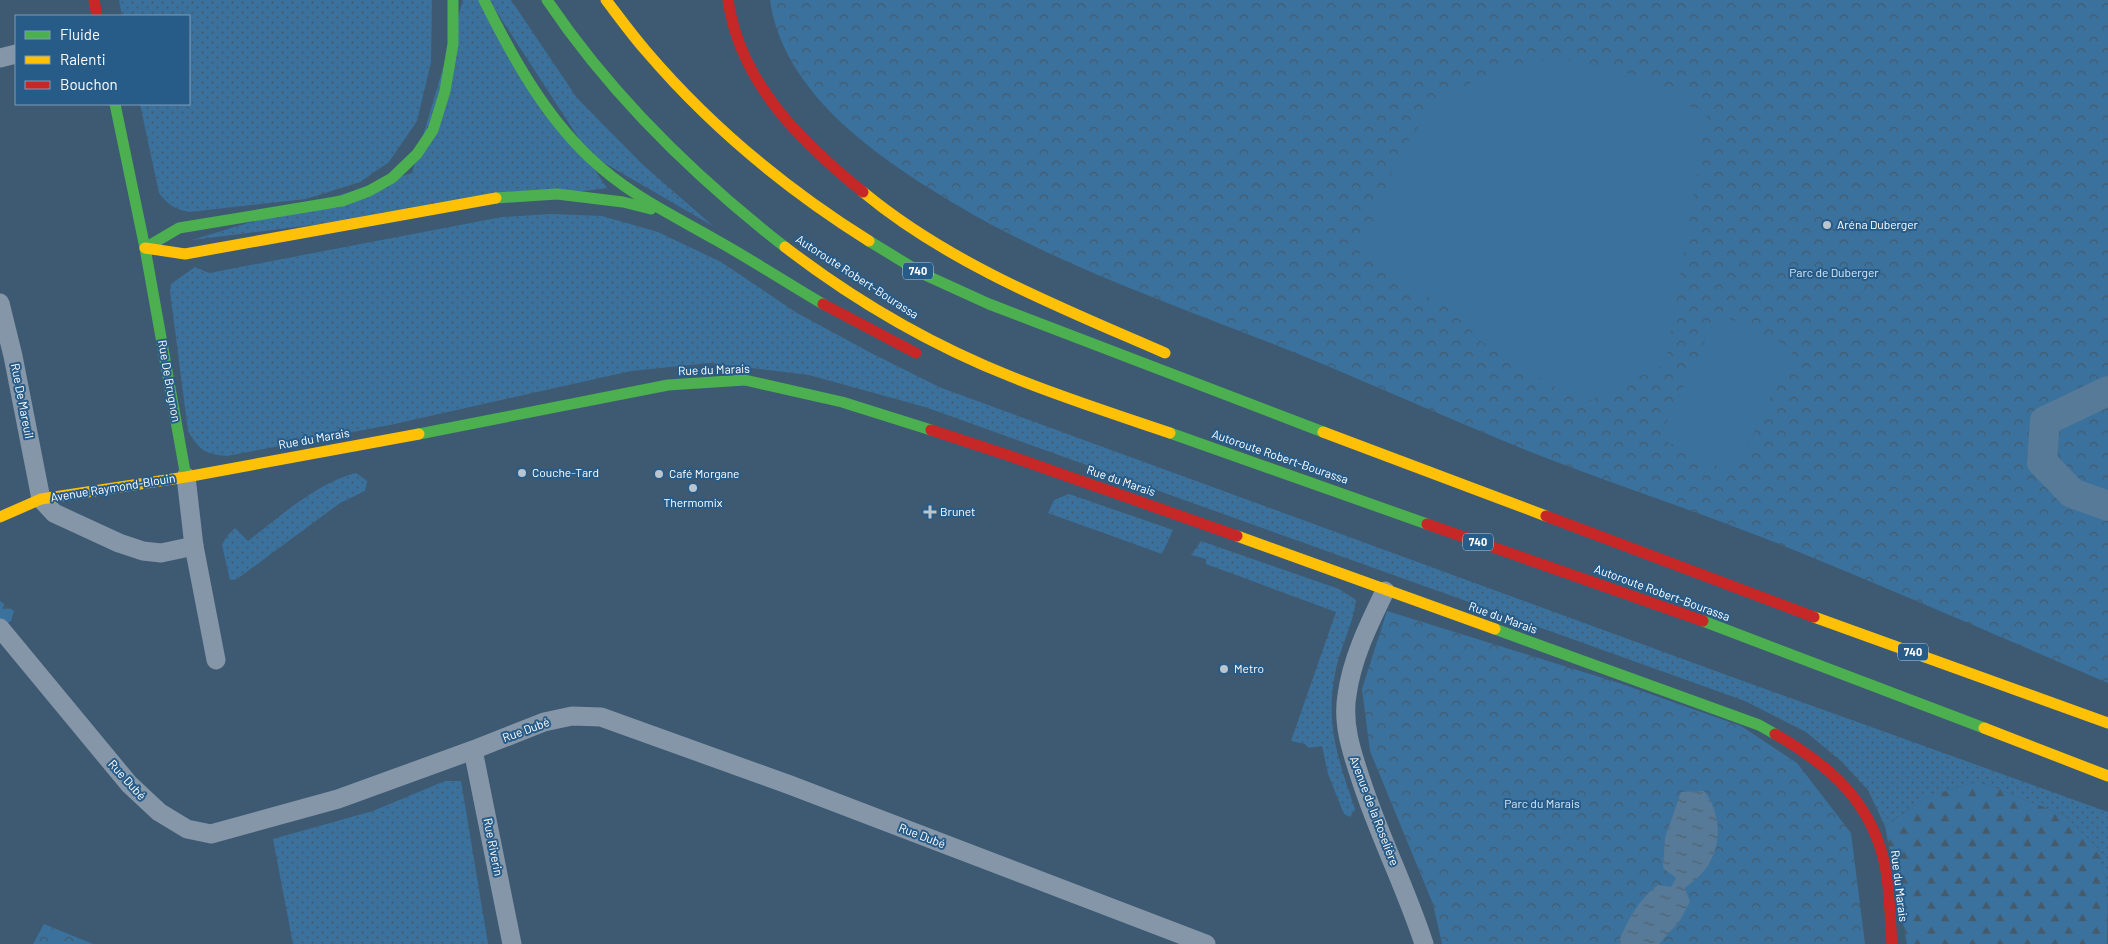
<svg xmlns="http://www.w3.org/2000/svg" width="2108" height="944" font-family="Barlow,sans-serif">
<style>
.grass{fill:url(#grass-dots)}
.forest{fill:url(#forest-firs)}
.park{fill:url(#park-crowns)}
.garden{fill:#3b719d}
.water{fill:url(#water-ripples)}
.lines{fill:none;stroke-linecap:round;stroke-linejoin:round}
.river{stroke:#567a97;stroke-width:30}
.street{stroke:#8496a7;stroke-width:19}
.fast{stroke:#4caf50;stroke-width:11}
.slow{stroke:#ffc107;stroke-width:11}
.jam{stroke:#c62828;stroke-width:11}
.poi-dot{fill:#bbc5ce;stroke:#275b88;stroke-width:2}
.labels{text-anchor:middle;stroke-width:4;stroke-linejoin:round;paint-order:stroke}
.shield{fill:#275b88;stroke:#becedb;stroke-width:1}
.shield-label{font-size:11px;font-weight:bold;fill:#fff}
.poi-label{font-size:12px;fill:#fff;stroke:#275b88;text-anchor:start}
.park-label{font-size:12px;fill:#d7e9f7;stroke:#275b88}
.street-label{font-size:12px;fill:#fff;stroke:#275b88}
</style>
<defs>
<pattern id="grass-dots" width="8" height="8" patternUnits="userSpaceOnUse" patternTransform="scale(1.25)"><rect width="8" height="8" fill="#3b719d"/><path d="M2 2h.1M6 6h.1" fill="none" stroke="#455b6c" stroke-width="1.8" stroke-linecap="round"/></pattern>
<pattern id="forest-firs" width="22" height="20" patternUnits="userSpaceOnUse" patternTransform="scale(1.25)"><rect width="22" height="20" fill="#3b719d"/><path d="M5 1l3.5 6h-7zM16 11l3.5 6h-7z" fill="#455b6c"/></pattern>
<pattern id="park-crowns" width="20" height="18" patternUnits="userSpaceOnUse" patternTransform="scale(1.25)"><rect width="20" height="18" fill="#3b719d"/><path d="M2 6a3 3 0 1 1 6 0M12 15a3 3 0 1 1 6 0" fill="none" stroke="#455b6c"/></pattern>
<pattern id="water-ripples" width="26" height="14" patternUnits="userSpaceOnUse" patternTransform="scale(1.25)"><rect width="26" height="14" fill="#567a97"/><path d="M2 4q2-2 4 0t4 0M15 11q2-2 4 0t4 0" fill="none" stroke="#516372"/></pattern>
</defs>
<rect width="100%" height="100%" fill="#3d5a72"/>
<g class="grass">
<path d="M119,0H432L431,62L417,121L389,162L360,182L306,199L189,212C175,209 168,205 159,193L140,104H189V16H122Z"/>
<path d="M463,0H480L607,188L192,240L412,173Z"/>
<path d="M489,0H511L577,98L642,164L713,226L589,154Z"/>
<path d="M551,214L602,216L658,232L721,262L797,313L873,354L939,387L1754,685L2108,812V892L2098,848L2065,816L1979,781L1927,797L1885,826L1868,790L1841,761L1806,732L1745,701L925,407L809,375L709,363L631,371L390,425L227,456C204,454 200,450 188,431L170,291L171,284L195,267L209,273L502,217Z"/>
<path d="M356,473L367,481L365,491L340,503L237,579L230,580L222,545L227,536L235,528L248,541C282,515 315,484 356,473Z"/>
<path d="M1069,494L1173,530L1162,554L1048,513L1054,500Z"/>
<path d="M1201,541L1339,589L1356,600C1353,626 1339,649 1335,674C1325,725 1339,762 1355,809L1350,817L1344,814L1328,774L1322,746L1308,748L1305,744L1291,741L1336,612L1206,564V559L1191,555Z"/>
<path d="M445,781H461L488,944H293L273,839L373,811Z"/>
</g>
<g class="forest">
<path d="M0,601L14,611L11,621L6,624L0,621Z"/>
<path d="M1979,781L2065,816L2098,848L2108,892L2107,944H1907L1885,826L1927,797Z"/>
</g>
<g class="park">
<path d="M770,0H2108V683C2002,638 1896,591 1789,548C1703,513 1614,485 1528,451C1462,424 1396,395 1330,367C1194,310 1053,268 929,188C861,145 782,85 770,0Z"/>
<path d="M1387,611L1619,683L1741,726L1797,763L1851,833L1865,944H1442L1433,904L1370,751L1362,689Z"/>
<path d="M44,924L93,944H33Z"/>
</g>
<g class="garden">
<path d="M1537,60H1570L1614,68L1688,95L1685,106L1708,109L1666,364L1582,404L1471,335L1476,325L1359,255L1389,178L1404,147L1423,120L1445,100L1474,80L1503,68Z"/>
<path d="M1718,313L1794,349L1734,474L1659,438Z"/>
</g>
<path class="water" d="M1704,791C1721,813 1723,844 1707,867C1702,875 1692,882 1685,888L1690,902L1679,922L1659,944H1621L1619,942C1626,922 1640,898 1658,885L1671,887L1676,878L1663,868L1665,838L1681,792Z"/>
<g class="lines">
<path class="river" d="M2108,391L2045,421L2042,462L2072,493L2108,506"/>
<g class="street">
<path d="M0,58L16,54"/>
<path d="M0,303L13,356L41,499L54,513L119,543L143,551L161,553L194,546"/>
<path d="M186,477L194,546L216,660"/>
<path d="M1385,591C1369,624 1352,658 1347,695C1342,724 1352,753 1361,780C1379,836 1406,888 1424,944"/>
<path d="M0,628L129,784L159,812L187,829L211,834L338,799L473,750L544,722L572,716L601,717L790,785L1206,944"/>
<path d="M473,750L512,944"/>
</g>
<g class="fast">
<path d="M484,0C512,56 543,113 589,157C629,195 669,213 716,240C752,260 787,283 823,304"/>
<path d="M547,0C611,95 695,177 785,247"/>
<path d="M115,104L145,248L186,477"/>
<path d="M496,198L557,194L623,202L651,209"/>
<path d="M869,241L923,274L989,304L1323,432"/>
<path d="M145,248L179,228L342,201L369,191L392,178L417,154L433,130L445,91L453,44V0"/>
<path d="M1170,433L1427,524"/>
<path d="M419,434L668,385L745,380L842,402L931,430"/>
<path d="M1703,621L1984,728"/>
<path d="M1495,629L1759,725L1775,734"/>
</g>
<g class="slow">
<path d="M606,0C619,17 632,35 646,51C710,126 786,189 869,241"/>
<path d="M863,192C951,265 1062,308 1165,353"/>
<path d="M785,247C854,300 931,345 1012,377C1064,398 1117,415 1170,433"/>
<path d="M145,248L185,254L496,198"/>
<path d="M1323,432L1546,516"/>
<path d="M0,517L41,499L186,477L419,434"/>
<path d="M1237,536L1495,629"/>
<path d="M1814,617L2108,723"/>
<path d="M1984,728L2108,776"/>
</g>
<g class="jam">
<path d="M94,0L97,16"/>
<path d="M728,0C740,83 801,142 863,192"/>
<path d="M823,304L916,353"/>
<path d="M931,430L1010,456L1237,536"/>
<path d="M1546,516L1814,617"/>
<path d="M1427,524L1703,621"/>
<path d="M1775,734C1831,766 1874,804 1886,871C1890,895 1890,920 1892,944"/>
</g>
</g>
<g class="poi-dot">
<circle cx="1827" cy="225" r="5"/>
<circle cx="522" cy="473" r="5"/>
<circle cx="659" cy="474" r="5"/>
<circle cx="693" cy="488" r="5"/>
<path d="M927.5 504.5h5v5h5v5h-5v5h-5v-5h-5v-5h5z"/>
<circle cx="1224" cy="669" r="5"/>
</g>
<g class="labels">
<g class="shield">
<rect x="903" y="262.5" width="30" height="17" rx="4"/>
<rect x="1463" y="533.5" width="30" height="17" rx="4"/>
<rect x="1898" y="643.5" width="30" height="17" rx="4"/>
</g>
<g class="shield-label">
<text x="918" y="275">740</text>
<text x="1478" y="546">740</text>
<text x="1913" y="656">740</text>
</g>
<g class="poi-label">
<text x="1837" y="229">Aréna Duberger</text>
<text x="532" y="477">Couche-Tard</text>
<text x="669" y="478">Café Morgane</text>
<text x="693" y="507" text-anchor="middle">Thermomix</text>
<text x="940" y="516">Brunet</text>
<text x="1234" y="673">Metro</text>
</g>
<g class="park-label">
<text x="1834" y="277">Parc de Duberger</text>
<text x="1542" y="808">Parc du Marais</text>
</g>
<g class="street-label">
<text transform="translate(857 277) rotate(33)" y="4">Autoroute Robert-Bourassa</text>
<text transform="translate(714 370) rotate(-2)" y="4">Rue du Marais</text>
<text transform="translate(169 381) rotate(80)" y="4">Rue De Brugnon</text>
<text transform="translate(22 401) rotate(79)" y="4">Rue De Mareuil</text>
<text transform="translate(314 439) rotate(-10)" y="4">Rue du Marais</text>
<text transform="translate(1280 457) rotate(19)" y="4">Autoroute Robert-Bourassa</text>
<text transform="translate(1121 481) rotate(19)" y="4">Rue du Marais</text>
<text transform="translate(113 488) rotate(-9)" y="4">Avenue Raymond-Blouin</text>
<text transform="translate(1662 593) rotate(20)" y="4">Autoroute Robert-Bourassa</text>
<text transform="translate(1503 618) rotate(20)" y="4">Rue du Marais</text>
<text transform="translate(526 730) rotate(-20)" y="4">Rue Dubé</text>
<text transform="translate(127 780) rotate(48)" y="4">Rue Dubé</text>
<text transform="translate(1374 811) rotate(69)" y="4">Avenue de la Roselière</text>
<text transform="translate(922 836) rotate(21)" y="4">Rue Dubé</text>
<text transform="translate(493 847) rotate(79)" y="4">Rue Riverin</text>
<text transform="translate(1899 886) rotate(83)" y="4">Rue du Marais</text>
</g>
</g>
<rect x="15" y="15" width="175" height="90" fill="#275b88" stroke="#7d9db8"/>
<rect x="25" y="31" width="25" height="8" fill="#4caf50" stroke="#7d9db8"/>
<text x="60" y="40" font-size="15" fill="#ffffff">Fluide</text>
<rect x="25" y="56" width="25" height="8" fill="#ffc107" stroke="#7d9db8"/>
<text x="60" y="65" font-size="15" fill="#ffffff">Ralenti</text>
<rect x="25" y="81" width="25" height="8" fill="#c62828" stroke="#7d9db8"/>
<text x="60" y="90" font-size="15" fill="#ffffff">Bouchon</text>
</svg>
